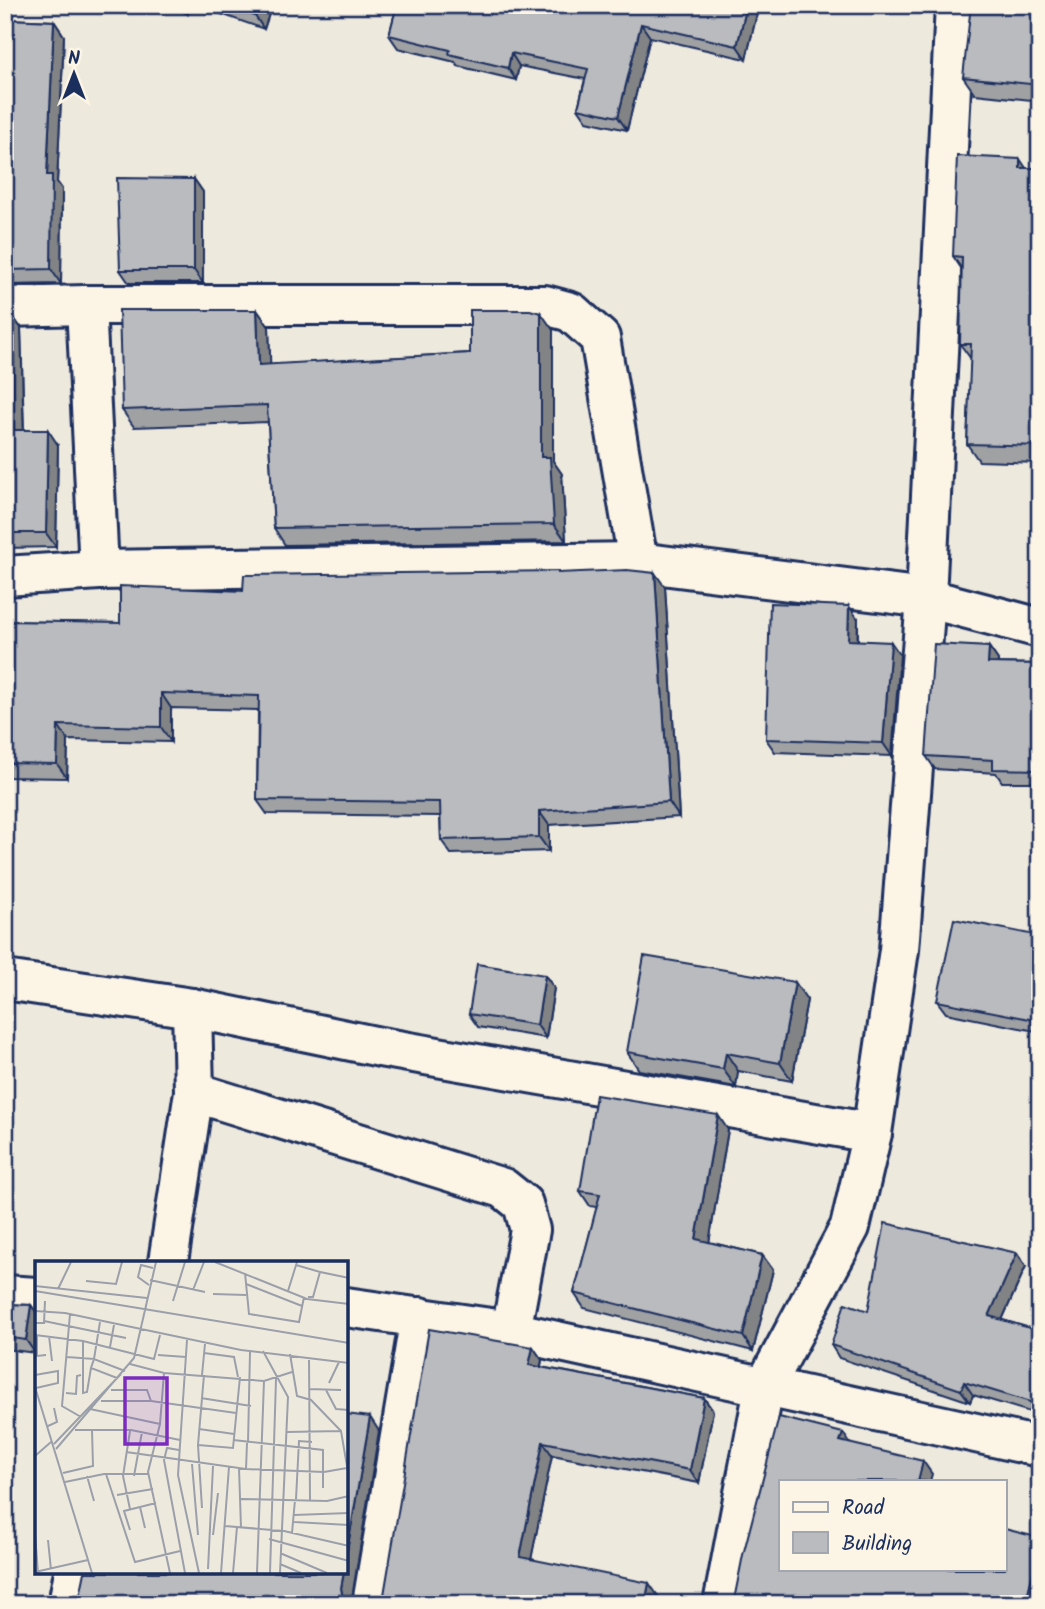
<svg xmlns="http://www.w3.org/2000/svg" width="1045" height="1609" font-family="Kalam,sans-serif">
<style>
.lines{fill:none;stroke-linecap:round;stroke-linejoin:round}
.street-casing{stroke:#1b2f5e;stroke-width:44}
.street{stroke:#fcf5e5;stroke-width:38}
.wall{fill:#a0a1a3;stroke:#1b2f5e;stroke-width:2}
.shaded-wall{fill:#828385;stroke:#1b2f5e;stroke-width:2}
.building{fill:#babbbe;stroke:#1b2f5e;stroke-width:2}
.inset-road{fill:none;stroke:#9a9faa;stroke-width:2}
.view{fill:#7b2cbf;fill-opacity:0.15;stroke:#7b2cbf;stroke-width:3.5}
.inset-edge{fill:none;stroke:#1b2f5e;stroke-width:3.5}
</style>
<rect width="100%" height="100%" fill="#eee9dd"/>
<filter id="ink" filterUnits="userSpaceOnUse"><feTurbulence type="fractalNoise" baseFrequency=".0143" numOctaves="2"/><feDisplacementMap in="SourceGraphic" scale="14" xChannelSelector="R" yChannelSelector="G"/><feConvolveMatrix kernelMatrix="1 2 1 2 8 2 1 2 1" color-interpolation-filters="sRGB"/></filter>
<g filter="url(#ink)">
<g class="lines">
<defs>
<g id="street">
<path d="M86,305L99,570"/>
<path d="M5,307L86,305H545L571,312L600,338L638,562"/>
<path d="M5,576L99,570L638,562L926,598L1040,628"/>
<path d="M5,980L192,1008L380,1047L872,1133"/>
<path d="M194,1092L503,1188L523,1204L530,1230L511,1331"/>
<path d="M168,1262L194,1092L192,1008"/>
<path d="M5,1295L37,1297"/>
<path d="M346,1307L511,1331L1040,1447"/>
<path d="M68,1604L74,1572"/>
<path d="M372,1604L420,1317"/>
<path d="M723,1604L764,1388L850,1227L872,1133L899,950L926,598L955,5"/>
</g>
</defs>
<use href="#street" class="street-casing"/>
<use href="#street" class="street"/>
</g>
<g class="wall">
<path d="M165,5H191L188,14Z"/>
<path d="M195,5H272L264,29Z"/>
<path d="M397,5H759L746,59L650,37L627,130L587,121L578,108L585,79L519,66L516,80L458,66L455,62L398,48L389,35Z"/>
<path d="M1040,5V101L975,94L963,77Z"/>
<path d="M5,16L7,19L54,21L64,36L57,182L62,189L61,284L5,285Z"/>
<path d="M1026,168H1040V463L979,461L967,444L971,359L960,344L961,268L953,256Z"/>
<path d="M194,179L203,192V283H129L120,270Z"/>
<path d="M257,310L269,327L270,365L470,353L553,330V461L562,474L566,541L285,545L274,528L268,422L134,427L122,410Z"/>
<path d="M5,314H11L21,328L24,430L58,445L56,547L5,548Z"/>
<path d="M559,573L665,587L679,817L549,825V851L451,854L441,840L440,816L267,814L257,800L258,710L171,708V742L68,740L67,778L5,777V621L120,623L243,591Z"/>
<path d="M858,619V641L900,655L892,756L775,752L766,739Z"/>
<path d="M989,647L998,660V663L1040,664V782H1002L996,773L935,769L926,756Z"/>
<path d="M1040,936V1032L946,1013L937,1001Z"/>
<path d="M545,975L554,988L546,1038L478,1027L469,1014Z"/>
<path d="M807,1000L792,1081L738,1071L736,1087L639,1070L627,1052Z"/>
<path d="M728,1130L709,1242L762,1255L773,1270L753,1351L584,1308L574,1293L597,1207L590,1206L580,1191Z"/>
<path d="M1017,1253L1026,1266L1002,1320L1040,1331V1415L973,1395L970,1402L839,1358L831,1345L868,1311Z"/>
<path d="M5,1304L31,1305L37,1313V1342L35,1353L5,1349Z"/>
<path d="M533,1347L542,1360L541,1367L704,1398L713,1411L699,1483L552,1455L531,1559L658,1596L657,1604H380Z"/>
</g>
<g class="shaded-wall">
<path d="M182,5H191L188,14Z"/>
<path d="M258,5H272L264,29L255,16Z"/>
<path d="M747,5H759L746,59L737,46Z"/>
<path d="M54,21L64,36L57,182L62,189L61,284L51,269L47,175Z"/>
<path d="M641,24L650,37L627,130L618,117Z"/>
<path d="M511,53L519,66L516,80L508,68Z"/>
<path d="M1020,159L1032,177L1020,168Z"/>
<path d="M194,179L203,192V283L194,270Z"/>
<path d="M257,310L269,327L271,382L259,365Z"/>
<path d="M541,313L553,330V461L562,474L566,541L554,524L541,457Z"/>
<path d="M11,314L21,328L24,444L14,430Z"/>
<path d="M48,430L58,445L56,547L46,533Z"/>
<path d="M655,573L665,587L679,817L669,802Z"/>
<path d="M849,606L858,619L857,653L848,640Z"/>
<path d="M891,642L900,655L892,756L883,743Z"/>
<path d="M989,647L998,660L997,675L988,663Z"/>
<path d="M161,693L171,708V742L161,727Z"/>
<path d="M58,725L68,740L67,778L57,764Z"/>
<path d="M539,811L549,825V851L539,837Z"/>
<path d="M545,975L554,988L546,1038L537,1025Z"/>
<path d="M795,982L807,1000L792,1081L780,1063Z"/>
<path d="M726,1053L738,1071L736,1087L723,1069Z"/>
<path d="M718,1115L728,1130L707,1255L696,1239Z"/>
<path d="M1017,1253L1026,1266L998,1329L989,1316Z"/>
<path d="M762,1255L773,1270L753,1351L743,1336Z"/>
<path d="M31,1305L37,1313V1342L35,1353L26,1340Z"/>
<path d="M533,1347L542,1360L538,1378L529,1365Z"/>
<path d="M964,1382L973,1395L970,1402L961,1390Z"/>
<path d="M704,1398L713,1411L699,1483L690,1470Z"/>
<path d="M370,1417L379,1431L351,1604H346L343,1599L341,1588L344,1572H346V1557Z"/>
<path d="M843,1433L852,1446L840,1441Z"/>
<path d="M543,1442L552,1455L529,1570L520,1557Z"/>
<path d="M923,1461L932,1474L930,1481H918Z"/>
<path d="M1040,1545V1593L1037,1604H1025Z"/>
<path d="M649,1583L658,1596L657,1604H645Z"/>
</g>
<g class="building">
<path d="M223,5H258L255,16Z"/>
<path d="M397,5H747L737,46L641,24L618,117L578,108L588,69L511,53L508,68L449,54L450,50L389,35Z"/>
<path d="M971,5H1040V85L963,77Z"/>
<path d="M5,19L54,21L47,175H52L51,269L5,270Z"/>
<path d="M957,156L1020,159V168H1040V446L967,444L971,344H960L962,257L953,256Z"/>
<path d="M117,178L194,179V270H120Z"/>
<path d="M119,310H257L259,365L470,353V310H530L541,313V457H550L554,524L274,528L267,405L122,410Z"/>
<path d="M5,314H11L14,430H48L46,533H5Z"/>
<path d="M627,570L655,573L669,802L539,811V837L441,840L440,802L257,800L259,696L161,693V727L58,725L57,764L5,763V621L120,623V586L243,591L244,575L558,571V573Z"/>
<path d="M770,603L849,606L848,640L891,642L883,743L766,739Z"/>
<path d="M934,644L989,647L988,663L1040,664V770L993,769V760L926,756Z"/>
<path d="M954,919L1040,936V1021L937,1001Z"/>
<path d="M644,956L795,982L780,1063L726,1053L723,1069L627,1052Z"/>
<path d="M477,964L545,975L537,1025L469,1014Z"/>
<path d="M596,1095L718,1115L696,1239L762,1255L743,1336L574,1293L600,1194L580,1191Z"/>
<path d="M885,1223L1017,1253L989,1316L1040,1331V1405L964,1382L961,1390L831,1345L845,1303L868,1311Z"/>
<path d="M5,1304L31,1305L26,1340L5,1337Z"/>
<path d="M429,1329L533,1347L529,1365L704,1398L690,1470L543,1442L520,1557L649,1583L645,1604H380L384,1595Z"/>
<path d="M346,1414L370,1417L346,1557Z"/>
<path d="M779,1417L843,1433L840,1441L923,1461L918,1481H781V1569H1005V1529L1040,1538V1545L1025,1604H731L735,1595L743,1555Z"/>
<path d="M85,1572H344L341,1588L343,1599L346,1604H76L80,1596Z"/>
</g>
</g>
<g transform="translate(35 1261)">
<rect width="313" height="313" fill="#eee9dd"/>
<path class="inset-road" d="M180,1L272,38L314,43M261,4L285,11M210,12L214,53L264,61L269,36M115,19L170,31M51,20L81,23L87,1M211,23L267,45M114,24L103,16L106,4L118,7M0,25L112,37M23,28L36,1M158,29L169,1M0,30L314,82M253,30L262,1M178,33L211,34M273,36H278L285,11L314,17M138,40L150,1M0,50L30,52L206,89L314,102M35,53L27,145L46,156M9,60L91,77M0,62H9L10,40M0,74L48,80L119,98L125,74M2,74V95L11,94M14,75L17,100M152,79L143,214L164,312M48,80V132L52,131L56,107M75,86L79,64M228,90L253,136L245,312M169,92L199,96L203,116M255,93L262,135L276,139L306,170L314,217M123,94L151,96M32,96L59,98L65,61M274,97L275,239M95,103L129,112L229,120L257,111M129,112L125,163L113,211L135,312M0,114L23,110V122L1,127M167,114L170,83M82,117L56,107L59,98L90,110M294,122L304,101M0,126L57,312M274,128L306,129M76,129H112L116,140M291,129L301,148L314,149M31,132L41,133L42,115L46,114M166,137L216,145M66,140H116L201,152M55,148L125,163M13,165L22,161L19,147M164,168L199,173M40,169H96L145,179M252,171L306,170M198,179L288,189V227M213,182L215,91M19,183L86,113M163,184L198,187L205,116M21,188L99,97L121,1M144,189L132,187L129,199L150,312M91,191L211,208L289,211L312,207M0,195L16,181M157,203L163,274M204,207L206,267M211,208L212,182M28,212L58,205L57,169M71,213L100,301L145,290M52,215L59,240M99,215L107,171M30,221L69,213H114M82,234L118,228M206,238L292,240L314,235M261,238L264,180L277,181M105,246L110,267M167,247L163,184L169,114M95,248L88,215L95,170M259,254L314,252M259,261L314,264M190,265L249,270L314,285M95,269L89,250L121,242M0,272L3,312M257,272L260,239M178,274L183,232M234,278L314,300M13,279L16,309M245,292L292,312M245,303L266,312M173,308L178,205M0,311L53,299M186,312L194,206M198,312L202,266M222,312L229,120M235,312L241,118"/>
<path class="view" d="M90,117H132V183H90Z"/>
<rect width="313" height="313" class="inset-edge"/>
</g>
<rect width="1045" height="1609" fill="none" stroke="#fcf5e5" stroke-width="28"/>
<rect x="14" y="14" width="1017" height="1581" fill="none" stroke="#1b2f5e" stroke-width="2.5" filter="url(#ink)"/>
<rect x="779" y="1480" width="228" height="91" fill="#fcf5e5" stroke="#a2a6af" stroke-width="2"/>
<rect x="793" y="1502" width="35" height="10" fill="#fcf5e5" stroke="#a2a6af" stroke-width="2"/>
<text x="842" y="1514" font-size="21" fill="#1b2f5e">Road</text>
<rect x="793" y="1532" width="35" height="21" fill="#babbbe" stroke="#a2a6af" stroke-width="2"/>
<text x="842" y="1550" font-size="21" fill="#1b2f5e">Building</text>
<g transform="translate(74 74)" stroke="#fcf5e5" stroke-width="5" paint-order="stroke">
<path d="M0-5L12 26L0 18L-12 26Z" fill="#1b2f5e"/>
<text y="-10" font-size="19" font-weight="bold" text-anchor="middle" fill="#1b2f5e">N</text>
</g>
</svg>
